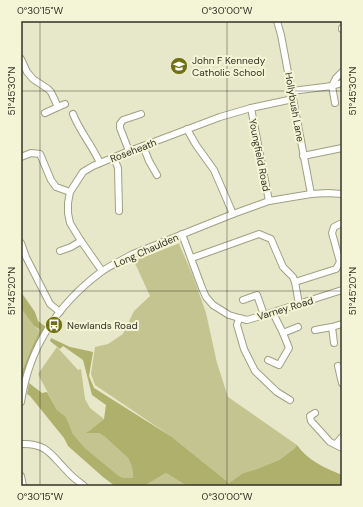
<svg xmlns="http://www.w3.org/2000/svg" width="363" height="507" font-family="'DM Sans',sans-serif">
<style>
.green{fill:#c3c490}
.forest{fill:#afb06c}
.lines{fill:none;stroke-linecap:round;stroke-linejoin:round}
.minor-casing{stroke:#a0a184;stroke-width:8}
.minor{stroke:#fff;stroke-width:6}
.ticks{fill:none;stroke:#323226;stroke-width:1;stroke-opacity:0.45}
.labels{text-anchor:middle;stroke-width:4;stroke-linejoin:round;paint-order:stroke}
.poi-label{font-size:10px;fill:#323226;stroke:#f4f5d6;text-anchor:start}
.street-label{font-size:10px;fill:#323226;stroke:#f4f5d6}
.neatline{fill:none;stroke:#323226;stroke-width:1.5}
.ticks-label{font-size:10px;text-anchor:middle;fill:#323226}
</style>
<rect width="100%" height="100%" fill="#e7e8c9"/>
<g class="green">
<path d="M180,243L179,244L193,276L206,313L217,363L228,397L297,445L294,449L279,460L257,469L243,473L229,483L172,437L95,385L91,374L95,347L108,344L123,334L134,311L150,296L134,261Z"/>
<path d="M21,307L34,326L40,331L34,342L21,373Z"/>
<path d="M57,347L78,370L81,369L85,399L90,408L104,419L87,432L99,433L105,437L128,458L132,467L133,478H124L119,476L85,448L73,434L66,417L57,410L38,374Z"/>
<path d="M166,473L187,486H144Z"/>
</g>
<g class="forest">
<path d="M21,292L35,312L38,321L46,327L21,389V373L34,342L40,331L39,329L34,326L21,308Z"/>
<path d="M51,338L70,347L89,351L93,352L89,376L94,388L172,437L229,483L243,473L257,469L279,460L294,449L297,445C307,460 325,468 342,475V486H187L166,473L144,486L141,485L140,486H115L103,477L68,446L64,438L30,396L27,394L29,383L42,393L47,392L57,410L66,417L73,434L85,448L119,476L124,478H133L132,467L128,458L105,437L99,433H86L104,419L106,405L92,395L83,360L63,346L60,349L50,341Z"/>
</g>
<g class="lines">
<defs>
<g id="minor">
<path d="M277,21L281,35L311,194"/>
<path d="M342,29V28"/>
<path d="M21,59L27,72L33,79L48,89L51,92L58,107L45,113"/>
<path d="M332,86L336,78L342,72"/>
<path d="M332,86L342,83"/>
<path d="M292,91L332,86L335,103"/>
<path d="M58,107L65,104"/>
<path d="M251,108L269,201"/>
<path d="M73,114C80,132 92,145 100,163"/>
<path d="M187,129L196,145L214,170L233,214"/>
<path d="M143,146L149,161L157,175"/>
<path d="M129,151L120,128V124L123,120L141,114"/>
<path d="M303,156L342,148"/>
<path d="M21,157L31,153L40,154L51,180L56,187L70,192"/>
<path d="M114,158L118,168L119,211"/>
<path d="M182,234L202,288L206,297L213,305L229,315L239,318L247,320L264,315L342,290"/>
<path d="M21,243L26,257L50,304L60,312"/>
<path d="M60,251L71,247L81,241"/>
<path d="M192,258L259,234L271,239L283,267L293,277L295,282"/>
<path d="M102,271L81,241L70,223L68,213V203L70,192L83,172L93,166L129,151L143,146L220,117L251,108L293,99"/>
<path d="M243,300L257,295L264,315"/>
<path d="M299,304L295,282L336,269L340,262L332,233L334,227L342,223"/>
<path d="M273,313L283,333L298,327"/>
<path d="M239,318L237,325L244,349L255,371L277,392L290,400"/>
<path d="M332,327L334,343"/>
<path d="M315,330L332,327L342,324"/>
<path d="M268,360L279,365L289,348L283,333"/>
<path d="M338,366L342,383"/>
<path d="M21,402C29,348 58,304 101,272C111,265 122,260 133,254L233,214L269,201L311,194L328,193L342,194"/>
<path d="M315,413L310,416L311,421L330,442L342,448"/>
<path d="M21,444C47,443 51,455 67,471C72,477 78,481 84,486"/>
<path d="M336,444L342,437"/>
<path d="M21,476L23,486"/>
</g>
</defs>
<use href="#minor" class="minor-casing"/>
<use href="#minor" class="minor"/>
</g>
<path class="ticks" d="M40,21V486M227,21V486M21,91H342M21,291H342"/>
<defs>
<symbol id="school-disc" viewBox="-11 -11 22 22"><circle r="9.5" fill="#717114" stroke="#f4f5d6"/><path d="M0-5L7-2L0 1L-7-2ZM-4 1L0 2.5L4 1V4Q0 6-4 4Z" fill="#fff"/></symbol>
<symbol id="bus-disc" viewBox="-11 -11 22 22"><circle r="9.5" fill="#717114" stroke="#f4f5d6"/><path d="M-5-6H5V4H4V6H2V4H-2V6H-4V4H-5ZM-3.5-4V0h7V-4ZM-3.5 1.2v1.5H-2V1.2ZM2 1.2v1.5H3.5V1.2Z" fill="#fff"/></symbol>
</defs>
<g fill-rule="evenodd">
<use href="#school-disc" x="169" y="56" width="20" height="20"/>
<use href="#bus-disc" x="44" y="315" width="20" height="20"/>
</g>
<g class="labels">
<g class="poi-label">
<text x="192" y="64">John F Kennedy<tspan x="192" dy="12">Catholic School</tspan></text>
<text x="67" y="329">Newlands Road</text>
</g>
<g class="street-label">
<text transform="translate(295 107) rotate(80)" y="4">Hollybush Lane</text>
<text transform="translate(133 150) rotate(-21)" y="4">Roseheath</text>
<text transform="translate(260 155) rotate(79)" y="4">Youngfield Road</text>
<text transform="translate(146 250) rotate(-24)" y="4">Long Chaulden</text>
<text transform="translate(285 308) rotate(-17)" y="4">Varney Road</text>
</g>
</g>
<rect width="363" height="507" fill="none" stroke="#f4f5d6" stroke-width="44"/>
<rect x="22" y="22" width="319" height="463" class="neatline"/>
<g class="ticks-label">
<text x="40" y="14">0°30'15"W</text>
<text x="227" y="14">0°30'00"W</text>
<text transform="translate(11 91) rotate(-90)" y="4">51°45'30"N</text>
<text transform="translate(352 91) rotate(-90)" y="4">51°45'30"N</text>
<text transform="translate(11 291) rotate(-90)" y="4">51°45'20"N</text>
<text transform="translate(352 291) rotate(-90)" y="4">51°45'20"N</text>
<text x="40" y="500">0°30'15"W</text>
<text x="227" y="500">0°30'00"W</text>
</g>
</svg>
